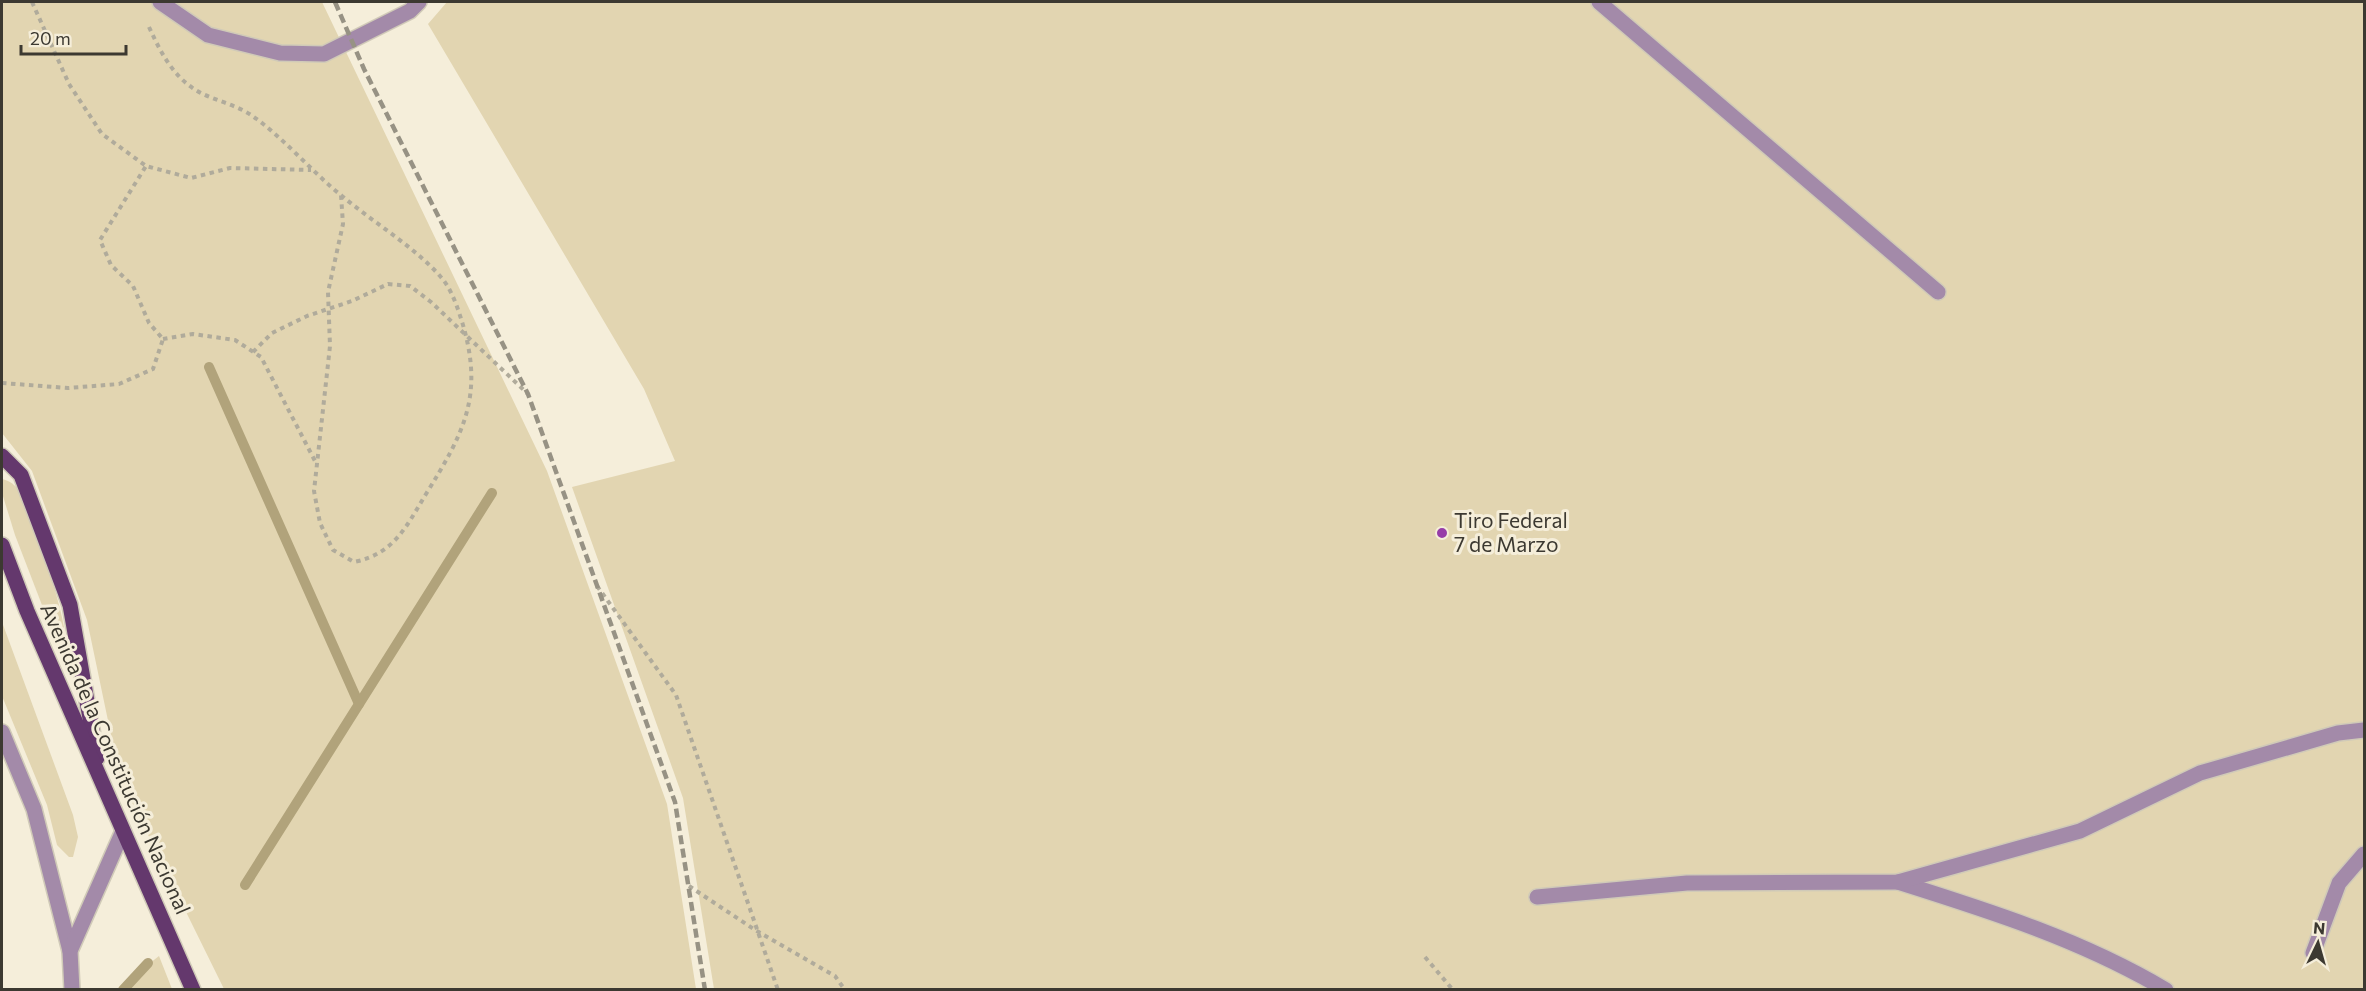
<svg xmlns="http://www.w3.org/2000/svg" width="2366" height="991" font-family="Commissioner,sans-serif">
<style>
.green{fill:#e2d5b1}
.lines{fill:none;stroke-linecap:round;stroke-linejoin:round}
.stream{stroke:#b1a37b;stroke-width:10}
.minor-casing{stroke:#d0cab8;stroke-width:18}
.major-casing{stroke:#d0cab8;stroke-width:18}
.path{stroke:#b0ab9b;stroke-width:4;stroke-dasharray:4.5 4.5;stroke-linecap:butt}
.minor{stroke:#a38aa9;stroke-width:15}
.major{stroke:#64386d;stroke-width:15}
.rail{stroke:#979284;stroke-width:4.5;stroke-dasharray:9 4.5;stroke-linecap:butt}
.poi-dot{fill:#963da8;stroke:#f5eeda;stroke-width:2}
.labels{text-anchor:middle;stroke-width:6;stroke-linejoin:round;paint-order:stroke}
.poi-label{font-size:21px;fill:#3c3931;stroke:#f5eeda;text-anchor:start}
.street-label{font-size:21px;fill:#3c3931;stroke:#f5eeda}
</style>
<rect width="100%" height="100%" fill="#f5eeda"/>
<g class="green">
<path d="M2,2H322L547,471L667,804L696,989H224L120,778L87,620L32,471L2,433Z"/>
<path d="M447,2H2364V989H714L683,798L572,487L675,461L644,389L428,24Z"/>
<path d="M2,479C7,480 13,483 17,488C30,508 75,637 65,656L62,657L15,535L2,493Z"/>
<path d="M2,622L73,815L78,837L73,857H69L57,845L47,805L2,696Z"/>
<path d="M159,956L172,989H123L135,975Z"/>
</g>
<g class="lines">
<g class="stream">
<path d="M209,367L359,704"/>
<path d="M245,885L492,493"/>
<path d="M123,990L148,963"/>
</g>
<defs>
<g id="minor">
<path d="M160,2L208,35L280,53L324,54L410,11L419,2"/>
<path d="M1599,2L1938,292"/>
<path d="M2,732L34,809L70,951"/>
<path d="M1898,882C1990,911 2082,940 2166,990"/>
<path d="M1537,897L1687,883L1898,882L2080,831L2200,773L2338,733L2364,730"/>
<path d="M2313,953L2339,883L2364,854"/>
<path d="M72,990L70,951L123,831"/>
</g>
<g id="major">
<path d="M2,456L21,475L70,605L97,758"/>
<path d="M2,545L27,611L193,990"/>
</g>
</defs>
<use href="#minor" class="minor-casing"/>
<use href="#major" class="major-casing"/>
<g class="path">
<path d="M32,2L69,84L102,134L146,166L191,178L230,168L311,170"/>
<path d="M149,27C161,53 174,79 201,93C217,101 236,105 251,115C282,136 312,172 342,196C374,223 412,245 440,276C452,289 458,309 463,325C484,397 463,434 426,494C406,527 394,554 354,562L333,550L320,523L314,491L330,346L328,292L343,224L341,195"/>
<path d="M163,339L193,334L235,340L261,357L315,461"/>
<path d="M253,352L272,333L307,316L352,301L388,284L410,286L431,302L528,394"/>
<path d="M2,383L68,388L119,384L153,369L163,339L149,323L133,286L111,265L100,240L146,166"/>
<path d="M597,586L676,695L778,990"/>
<path d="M689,886L755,930L835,976L845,990"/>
<path d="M1425,957L1453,990"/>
</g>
<use href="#minor" class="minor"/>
<use href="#major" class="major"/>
<path class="rail" d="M335,2L364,69L528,394L675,802L705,990"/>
</g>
<circle class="poi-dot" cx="1442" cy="533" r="6"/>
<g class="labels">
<g class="poi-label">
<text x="1454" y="528">Tiro Federal<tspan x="1454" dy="24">7 de Marzo</tspan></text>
</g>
<g class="street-label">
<text transform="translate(115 759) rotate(66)" y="7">Avenida de la Constitución Nacional</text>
</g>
</g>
<rect width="2366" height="991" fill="none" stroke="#3c3931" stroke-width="6"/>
<g transform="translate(2318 943) rotate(5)" stroke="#f5eeda" stroke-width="4.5" paint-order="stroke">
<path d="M0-4.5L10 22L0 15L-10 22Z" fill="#3c3931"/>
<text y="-9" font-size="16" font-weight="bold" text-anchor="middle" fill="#3c3931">N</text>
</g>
<path d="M21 45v9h105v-9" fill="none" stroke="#3c3931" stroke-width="3"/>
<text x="30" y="45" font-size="18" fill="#3c3931" stroke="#f5eeda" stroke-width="4.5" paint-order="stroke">20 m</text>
</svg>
